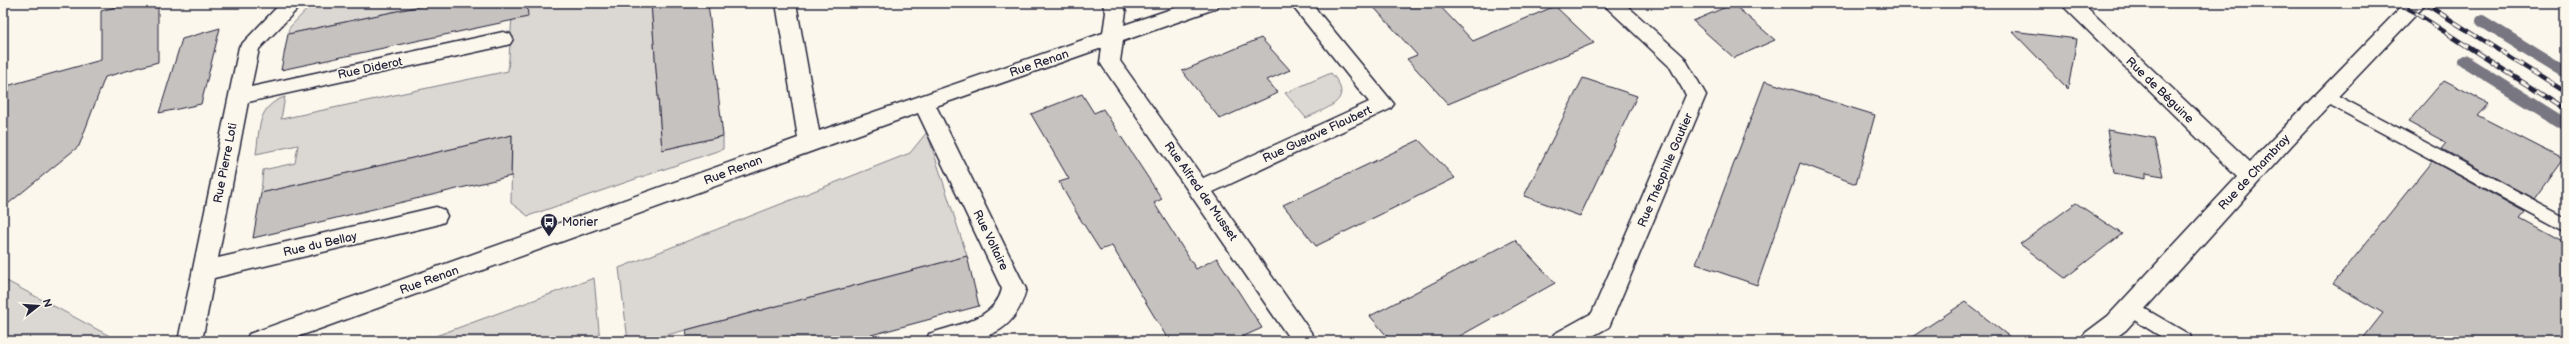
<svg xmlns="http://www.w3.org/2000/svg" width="2569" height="344" font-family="'Balsamiq Sans',sans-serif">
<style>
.green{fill:#dbd8d3;stroke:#7e7d87}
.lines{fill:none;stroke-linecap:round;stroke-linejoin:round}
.stream{stroke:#787681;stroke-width:12}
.building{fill:#c6c2c0;stroke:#22223b}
.lane-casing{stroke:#22223b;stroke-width:3}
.street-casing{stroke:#22223b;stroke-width:3}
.lane{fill:#fbf7ec;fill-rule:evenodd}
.street{fill:#fbf7ec;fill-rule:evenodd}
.rail-casing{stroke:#22223b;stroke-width:4.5}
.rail{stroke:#fbf7ec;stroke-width:3;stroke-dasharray:9;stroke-linecap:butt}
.labels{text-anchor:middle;stroke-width:3;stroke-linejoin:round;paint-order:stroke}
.street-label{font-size:12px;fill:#22223b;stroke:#fbf7ec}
.poi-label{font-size:12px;fill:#22223b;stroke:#fbf7ec;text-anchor:start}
</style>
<rect width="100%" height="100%" fill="#fbf7ec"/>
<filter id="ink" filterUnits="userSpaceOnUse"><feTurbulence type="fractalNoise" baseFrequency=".025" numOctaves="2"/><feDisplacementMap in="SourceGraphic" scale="8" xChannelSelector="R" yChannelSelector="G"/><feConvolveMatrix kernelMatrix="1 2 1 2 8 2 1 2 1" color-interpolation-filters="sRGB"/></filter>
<g filter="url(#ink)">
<g class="green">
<path d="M313,3H435L288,34L289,28Z"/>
<path d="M513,3H651L662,150L723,136V149L528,216L511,203L512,135L261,193L263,170L295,163L298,145L256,154C260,128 257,106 285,97L281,119L508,71Z"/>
<path d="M1331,73C1356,101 1328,107 1306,118L1285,93Z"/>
<path d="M927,132L967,256L644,341H628L619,268L910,153Z"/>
<path d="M594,278L600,341H422Z"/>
<path d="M3,279L119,341H3Z"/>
</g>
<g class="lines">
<g class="stream">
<path d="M2482,21L2566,73"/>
<path d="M2464,61L2566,125"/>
</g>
</g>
<g class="building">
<path d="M129,3H158V62L105,77L79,146L3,208V87L101,60V11Z"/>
<path d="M435,3H527L528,17L281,70L288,34Z"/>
<path d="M651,3H708L723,136L662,150Z"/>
<path d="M1370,3H1437L1473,41L1555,6L1594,43L1448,104L1407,59L1417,55Z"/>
<path d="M1733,4L1775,40L1734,58L1693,21Z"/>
<path d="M220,28L201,104L159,113L182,39Z"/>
<path d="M2012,31L2077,39L2068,89Z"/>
<path d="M1261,38L1290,70L1267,80L1278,93L1220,119L1182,71Z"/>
<path d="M1583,78L1637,96L1580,216L1524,196Z"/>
<path d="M2444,80L2488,103L2477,115L2563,159L2534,199L2442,149L2447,143L2408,122Z"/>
<path d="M1765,81L1875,115L1856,184L1800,163L1757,285L1696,264Z"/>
<path d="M1082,94L1094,113L1103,109L1162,199L1154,203L1196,269L1217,258L1262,328L1233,341H1169L1112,246L1100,250L1079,217L1059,182L1069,179L1031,114Z"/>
<path d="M2107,130L2154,138L2163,176L2145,173V179L2114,173Z"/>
<path d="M512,135L511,176L253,238L261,193Z"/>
<path d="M1419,140L1455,178L1316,246L1283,205Z"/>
<path d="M2432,161L2525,212L2520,218L2566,243V341H2361L2383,313L2333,284Z"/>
<path d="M2076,203L2122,234L2065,278L2020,244Z"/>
<path d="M1515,240L1555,283L1451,341H1391L1370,316Z"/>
<path d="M967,256L979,306L849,341H688L686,330Z"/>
<path d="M1965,302L2015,341H1906Z"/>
</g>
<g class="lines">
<defs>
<g id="lane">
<path d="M2327,90L2566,217V232L2321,100L2319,96L2321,92Z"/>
<path d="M2130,300L2190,335L2192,341H2168L2123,313L2121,308L2123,303Z"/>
</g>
<g id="street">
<path d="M281,3H303L259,49L251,87L503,32L510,34L513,39L510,44L503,46L248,102L218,258L436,207L444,210L447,216L444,222L436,225L214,278L202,341H178L239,47Z"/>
<path d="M776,3H796L819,131L1103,33L1106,12L1102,3H1122L1126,12L1124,25L1189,3H1220L1217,8L1123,41L1120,61L1203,178L1369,102L1290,3H1311L1394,104L1390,109L1213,192L1317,341H1291L1103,67L1100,62L1102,48L936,106L1026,289C1013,343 972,341 926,341L929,334C956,324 994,321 1002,289L918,113L286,341H246L249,334L798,138Z"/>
<path d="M1602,3H1624L1684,57L1706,95L1609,327L1584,341H1551L1554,334L1592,313L1686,95L1670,67Z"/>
<path d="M2060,3H2082L2250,162L2405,3H2427L2291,146L2126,330L2111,341H2081L2084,334L2108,316L2237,177Z"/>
</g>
</defs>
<use href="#lane" class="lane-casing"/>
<use href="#street" class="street-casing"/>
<use href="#lane" class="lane"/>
<use href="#street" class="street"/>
<defs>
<g id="rail">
<path d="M2400,3L2566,110"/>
<path d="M2424,3L2566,93"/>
</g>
</defs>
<use href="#rail" class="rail-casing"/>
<use href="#rail" class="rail"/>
</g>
</g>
<defs>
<symbol id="bus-pin" viewBox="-11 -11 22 30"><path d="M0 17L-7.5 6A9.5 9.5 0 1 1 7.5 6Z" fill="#22223b" stroke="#fbf7ec"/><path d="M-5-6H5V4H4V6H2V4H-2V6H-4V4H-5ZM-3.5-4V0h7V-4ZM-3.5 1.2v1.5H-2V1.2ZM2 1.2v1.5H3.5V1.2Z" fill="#fff"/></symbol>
</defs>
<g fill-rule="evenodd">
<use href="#bus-pin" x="539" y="212" width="20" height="27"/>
</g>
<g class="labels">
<g class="street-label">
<text transform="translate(1039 63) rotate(-19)" y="4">Rue Renan</text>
<text transform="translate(370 68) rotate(-12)" y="4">Rue Diderot</text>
<text transform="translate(2160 90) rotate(44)" y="4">Rue de Béguine</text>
<text transform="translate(1317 134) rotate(-25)" y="4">Rue Gustave Flaubert</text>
<text transform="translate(225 163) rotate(-79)" y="4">Rue Pierre Loti</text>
<text transform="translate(733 170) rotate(-21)" y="4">Rue Renan</text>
<text transform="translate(1665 170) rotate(-67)" y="4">Rue Théophile Gautier</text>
<text transform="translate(2254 172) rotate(-47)" y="4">Rue de Chambray</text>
<text transform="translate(1201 191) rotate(55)" y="4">Rue Alfred de Musset</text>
<text transform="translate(991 240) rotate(64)" y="4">Rue Voltaire</text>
<text transform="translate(320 244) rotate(-13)" y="4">Rue du Bellay</text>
<text transform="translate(429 280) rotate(-20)" y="4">Rue Renan</text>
</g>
<g class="poi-label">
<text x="562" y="226">Morier</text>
</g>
</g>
<rect width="2569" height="344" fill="none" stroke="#fbf7ec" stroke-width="16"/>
<rect x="8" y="8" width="2553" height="328" fill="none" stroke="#22223b" stroke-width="1.5" filter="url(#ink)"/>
<g transform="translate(38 306) rotate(73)" stroke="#fbf7ec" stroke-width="3" paint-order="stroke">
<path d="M0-3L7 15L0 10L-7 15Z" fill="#22223b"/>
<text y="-6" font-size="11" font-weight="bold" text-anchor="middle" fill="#22223b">N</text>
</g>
</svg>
